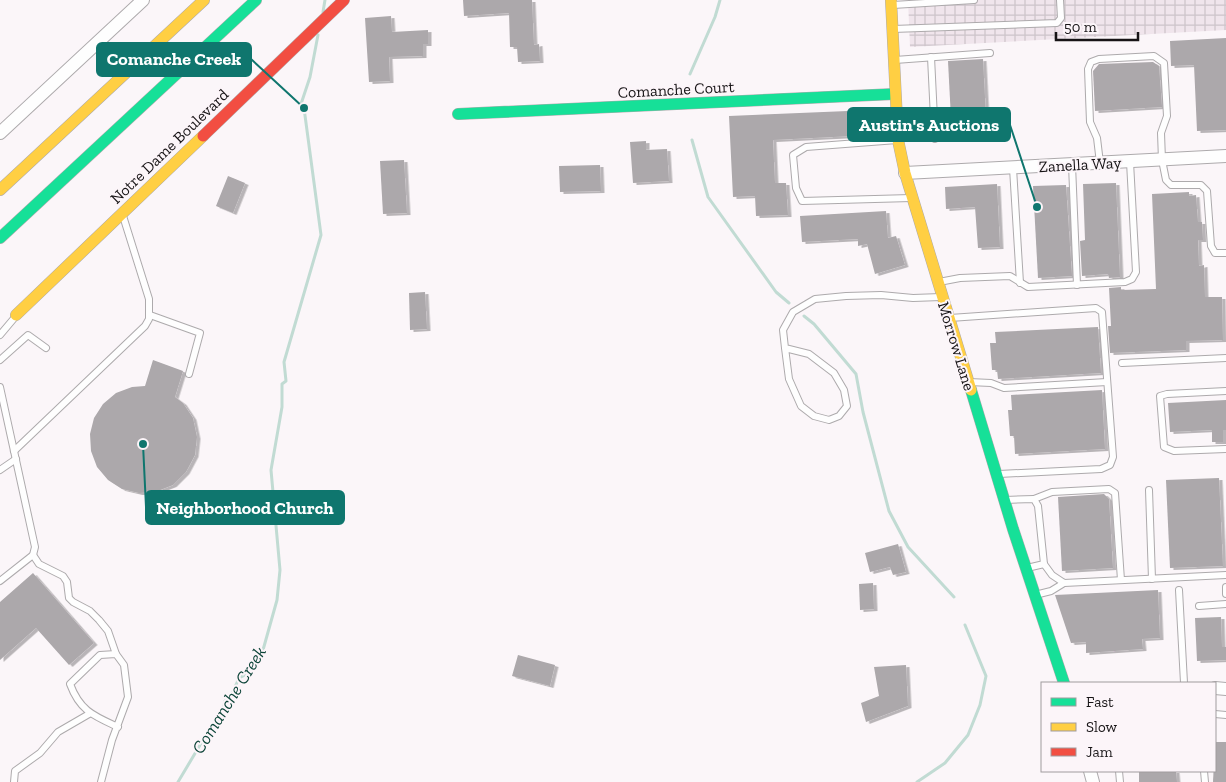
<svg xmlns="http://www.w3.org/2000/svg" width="1226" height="782" font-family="'Zilla Slab',serif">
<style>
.industrial{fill:url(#industrial-grid)}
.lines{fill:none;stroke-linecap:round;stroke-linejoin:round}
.stream{stroke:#c1dbd3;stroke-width:3}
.building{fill:#aca8ab;filter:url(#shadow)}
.lane-casing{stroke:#adaaac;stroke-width:8}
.street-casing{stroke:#adaaac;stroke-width:14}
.fast-casing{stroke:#adaaac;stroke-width:12}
.slow-casing{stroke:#adaaac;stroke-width:12}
.jam-casing{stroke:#adaaac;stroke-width:12}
.lane{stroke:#fefefe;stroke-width:6}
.street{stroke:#fefefe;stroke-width:12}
.fast{stroke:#16e098;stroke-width:11}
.slow{stroke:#ffcf43;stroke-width:11}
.jam{stroke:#f24e42;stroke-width:11}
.labels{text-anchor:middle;stroke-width:4;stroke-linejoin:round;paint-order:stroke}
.street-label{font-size:16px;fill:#171416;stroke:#fcf5f9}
.water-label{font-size:18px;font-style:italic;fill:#0c4438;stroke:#fcf5f9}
.leader{fill:none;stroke:#0f766e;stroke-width:2}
.callout-dot{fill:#0f766e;stroke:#fcf5f9;stroke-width:2}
.callout{fill:#0f766e;stroke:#0f766e;stroke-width:2}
.callout-label{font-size:18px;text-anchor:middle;font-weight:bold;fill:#fff}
</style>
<defs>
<pattern id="industrial-grid" width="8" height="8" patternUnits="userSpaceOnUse" patternTransform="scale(1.25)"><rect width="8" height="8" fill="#f0e5ec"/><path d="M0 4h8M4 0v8" fill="none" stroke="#cdc4ca"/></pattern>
<filter id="shadow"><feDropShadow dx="3.5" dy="2" stdDeviation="0" flood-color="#0004"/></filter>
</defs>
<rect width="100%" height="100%" fill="#fbf6f9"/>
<path class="industrial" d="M908,0H1226V30L910,47Z"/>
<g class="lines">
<g class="stream">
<path d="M323,12L325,0"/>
<path d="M690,74L715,17L720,0"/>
<path d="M692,140L708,197L776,292L789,303"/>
<path d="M804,316L814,324L856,374L863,412L889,511L908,547L954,597"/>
<path d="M178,782L203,740L220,721L225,701L231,696L239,678L245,675L263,650L277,600L280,570L271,470L282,407V384L286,381L284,362L321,235L304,108L301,104L310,77L318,35"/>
<path d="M917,782L945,763L968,735L980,705L986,676L965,625"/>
</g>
</g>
<g class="building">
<path d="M463,0H532L534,45L539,44L540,61L518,62L517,47H510L509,13L464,16Z"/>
<path d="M391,16L392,32L428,30V44H423V56L389,57L390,81L369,82L365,18Z"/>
<path d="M1226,38V130L1197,131L1194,65L1171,66L1170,41Z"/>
<path d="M983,59L987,136L952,138L948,61Z"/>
<path d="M1153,62L1159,66L1162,107L1095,111L1093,71L1099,64Z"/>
<path d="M872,110L873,135L773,140L775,183H786L788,215L756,216L755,196L733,197L729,116Z"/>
<path d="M646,141V150L667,149L669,181L633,183L630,142Z"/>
<path d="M404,160L407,213L383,214L380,161Z"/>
<path d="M600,165L601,191L560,192L559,166Z"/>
<path d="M228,176L245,183L233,213L216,206Z"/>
<path d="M1116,183L1120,277L1109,278L1108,274L1082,276L1080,241L1085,240L1083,184Z"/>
<path d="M997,184L1000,247L978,248L975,207L946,209L945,187Z"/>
<path d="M1066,185L1072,276L1038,278L1033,186Z"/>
<path d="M1189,192V196L1196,195L1198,222H1202L1203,240H1198L1199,266L1204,265L1205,297H1222L1223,340L1186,341V350L1110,353L1108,326H1111L1109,288L1121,287V290L1156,289L1152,194Z"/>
<path d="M886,211L888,238L896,236L905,265L875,274L867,244L858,246V239L802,242L800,216Z"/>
<path d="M425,292L427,329L410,330L409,293Z"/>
<path d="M1098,327L1101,373L998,379L997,370H992L990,343H996L995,332Z"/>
<path d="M153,360L183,371L175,397L183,403L193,418L197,437L195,455L186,472L173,485L155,492L139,493L122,489L108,480L97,467L91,451L90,434L94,418L103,404L116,393L132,387L145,386Z"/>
<path d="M1102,390L1105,449L1015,454L1014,436H1010L1008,410H1012L1011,395Z"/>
<path d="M1226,400V430H1223V442H1212V430L1170,432L1168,403Z"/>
<path d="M1219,478L1223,566L1170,568L1166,480Z"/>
<path d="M1104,494L1109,499L1113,568L1062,571L1058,497Z"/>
<path d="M898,544L906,572L893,575L890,567L870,572L865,553Z"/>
<path d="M33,573L94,643L69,665L36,628L0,660V602Z"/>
<path d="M873,583L874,609L860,610L859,584Z"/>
<path d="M1158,590L1160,638L1142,639L1143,649L1086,653V642L1071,643L1055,595Z"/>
<path d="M1221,617L1222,647H1226V660L1197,661L1195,618Z"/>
<path d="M518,655L555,665L550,686L512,676Z"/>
<path d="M906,665L908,706L866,722L861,703L879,696L874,667Z"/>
<path d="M1215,742H1226V782H1213Z"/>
<path d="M1139,771H1176L1177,782H1139Z"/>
</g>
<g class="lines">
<defs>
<g id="lane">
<path d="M893,5L974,0"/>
<path d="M893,29L1057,23L1061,18L1060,0"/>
<path d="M931,57L935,139"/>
<path d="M895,60L990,53"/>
<path d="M897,140L806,147L793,155L796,188L802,201L911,198"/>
<path d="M1100,163L1097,138L1090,122L1088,69L1091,62L1099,59L1154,56L1164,63L1167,116L1161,133L1162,160L1166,180L1171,185H1201L1207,191L1211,246L1215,253H1226"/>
<path d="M1072,165L1077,285"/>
<path d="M1013,168L1020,283"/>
<path d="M939,282L960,278L1010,276L1028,287L1125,282L1132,279L1136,272L1130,162"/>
<path d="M150,315L200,333L189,374"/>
<path d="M950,318L1096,308L1102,312L1113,457L1110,465L1101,469L999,474"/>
<path d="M0,335L16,316"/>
<path d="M785,348L809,354L834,373L844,390L847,406L839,416L829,420L814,416L801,406L789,379L785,348L783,330L793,312L815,299L846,296L881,295L913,298L941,297"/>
<path d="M0,360L28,335L46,348"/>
<path d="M1122,363L1226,358"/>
<path d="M969,382L991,383L1004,388L1107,382"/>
<path d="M0,387L35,547L33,555L0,581"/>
<path d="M1226,391L1167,394L1160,396L1164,447L1174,451L1226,449"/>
<path d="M14,451L145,326L149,319V299L123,216"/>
<path d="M0,470L16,459"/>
<path d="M1149,490L1152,579"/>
<path d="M1034,499L1052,492L1109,489L1115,493L1121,580"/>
<path d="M1005,500L1034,499L1038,506L1044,564L1027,568"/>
<path d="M33,555L39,564L63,576L67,582L69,598L73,602L90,611L99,620L108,631L116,654"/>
<path d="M1044,564L1052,575L1064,583L1226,575"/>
<path d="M1226,587V594"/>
<path d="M1179,590L1184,683"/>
<path d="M1035,595L1051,591L1064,583"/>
<path d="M1199,606L1226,604"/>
<path d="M1215,714L1226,715"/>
<path d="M1119,771L1120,782"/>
<path d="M1204,771L1205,782"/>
<path d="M14,782L15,771L40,753L58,732L89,714"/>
<path d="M101,782L112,740L128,697L124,665L116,654L100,655L70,684C80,711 94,716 118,727"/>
</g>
<g id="street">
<path d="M0,133L143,0"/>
<path d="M905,173L1226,156"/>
<path d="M1215,688L1226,689"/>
<path d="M1090,771L1093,782"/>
</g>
<g id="fast">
<path d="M458,114L895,94"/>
<path d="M0,238L256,0"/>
<path d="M971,390L1013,529L1064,683"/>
</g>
<g id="slow">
<path d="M891,0L898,140L905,173L971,390"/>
<path d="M0,190L204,0"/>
<path d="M16,315L203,136"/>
</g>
<path id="jam" d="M203,136L344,0"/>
</defs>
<use href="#lane" class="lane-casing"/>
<use href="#street" class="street-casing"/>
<use href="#fast" class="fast-casing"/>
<use href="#slow" class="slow-casing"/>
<use href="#jam" class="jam-casing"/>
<use href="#lane" class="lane"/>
<use href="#street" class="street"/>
<use href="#fast" class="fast"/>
<use href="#slow" class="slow"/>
<use href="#jam" class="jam"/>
</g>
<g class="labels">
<g class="street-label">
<text transform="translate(676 89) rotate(-3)" y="6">Comanche Court</text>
<text transform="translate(169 146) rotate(-44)" y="6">Notre Dame Boulevard</text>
<text transform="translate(1080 164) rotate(-3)" y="6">Zanella Way</text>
<text transform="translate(957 346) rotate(73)" y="6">Morrow Lane</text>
</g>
<g class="water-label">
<text transform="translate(229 700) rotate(-58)" y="6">Comanche Creek</text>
</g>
</g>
<path class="leader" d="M304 108L251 59M1037 207L1010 125M143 444L146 507"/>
<g class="callout-dot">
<circle cx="304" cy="108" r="5"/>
<circle cx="1037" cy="207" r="5"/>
<circle cx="143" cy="444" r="5"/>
</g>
<g class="callout">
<rect x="97" y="43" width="154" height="33" rx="5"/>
<rect x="848" y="108" width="162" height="33" rx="5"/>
<rect x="146" y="491" width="198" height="33" rx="5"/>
</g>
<g class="callout-label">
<text x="174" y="65">Comanche Creek</text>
<text x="929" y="131">Austin's Auctions</text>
<text x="245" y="514">Neighborhood Church</text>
</g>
<rect x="1041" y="682" width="175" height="90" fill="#fcf5f9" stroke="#a09b9e"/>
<rect x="1051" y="698" width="25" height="8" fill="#16e098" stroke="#a09b9e"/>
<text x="1086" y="707" font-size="15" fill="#171416">Fast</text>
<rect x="1051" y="723" width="25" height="8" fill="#ffcf43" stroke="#a09b9e"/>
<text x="1086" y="732" font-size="15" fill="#171416">Slow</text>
<rect x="1051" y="748" width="25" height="8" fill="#f24e42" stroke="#a09b9e"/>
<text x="1086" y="757" font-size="15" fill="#171416">Jam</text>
<path d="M1056 32v8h82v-8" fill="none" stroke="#171416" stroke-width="2.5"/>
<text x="1064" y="32" font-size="15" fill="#171416" stroke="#fcf5f9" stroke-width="4" paint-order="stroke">50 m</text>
</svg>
